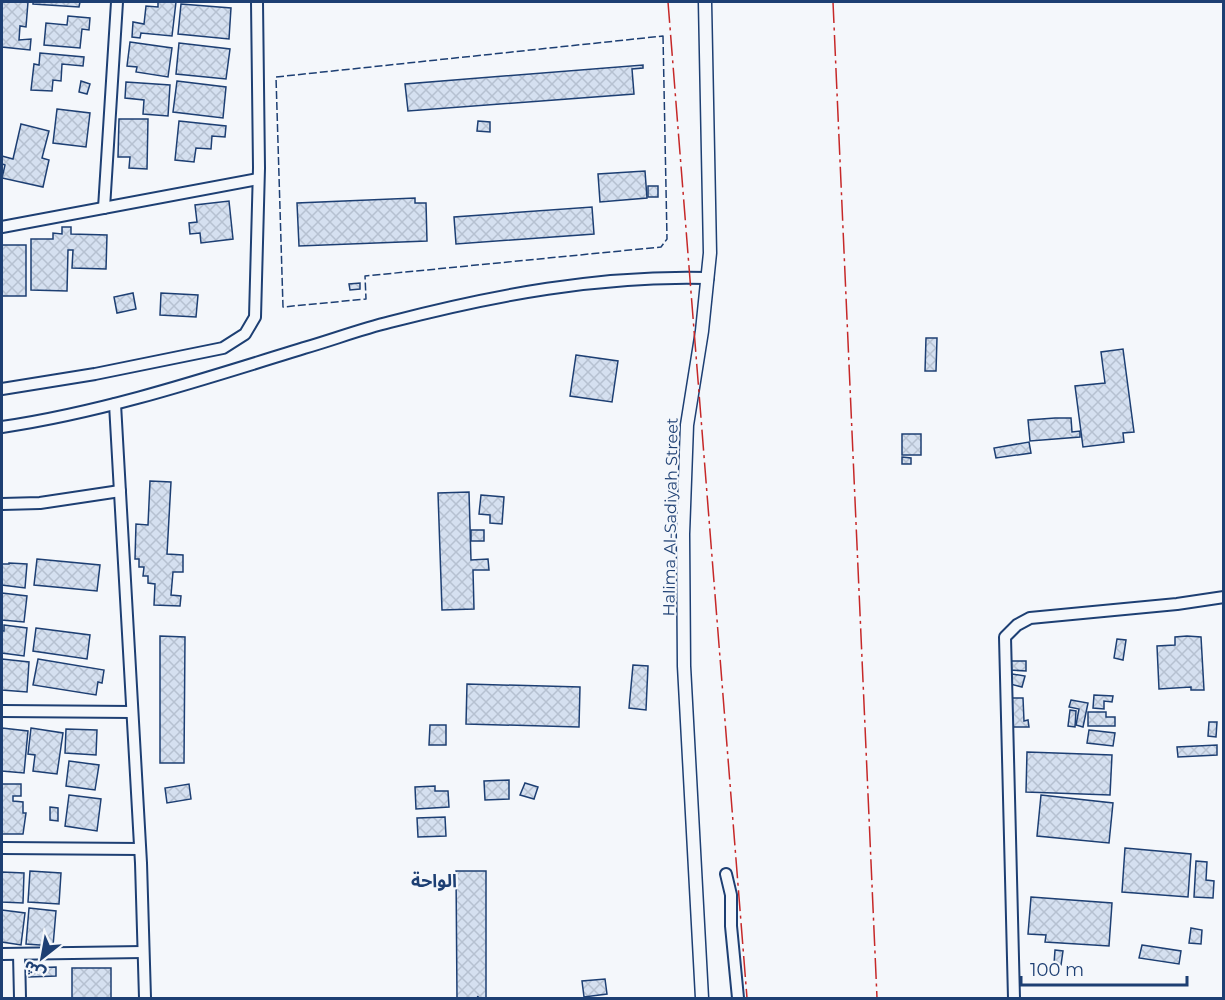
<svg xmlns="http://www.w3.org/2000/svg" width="1225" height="1000" font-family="Montserrat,'Noto Sans Arabic',sans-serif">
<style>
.building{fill:url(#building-cross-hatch);stroke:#1d3f73;stroke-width:1.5}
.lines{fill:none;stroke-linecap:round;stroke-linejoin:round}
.minor-casing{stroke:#1d3f73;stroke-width:14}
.tertiary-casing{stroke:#1d3f73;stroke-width:15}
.minor{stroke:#f4f7fb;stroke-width:10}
.tertiary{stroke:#f4f7fb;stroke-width:12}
.fence{stroke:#1d3f73;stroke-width:1.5;stroke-dasharray:8 3;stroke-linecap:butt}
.power{stroke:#c62828;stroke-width:1.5;stroke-dasharray:21 4.5 3 4.5;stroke-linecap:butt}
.labels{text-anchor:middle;stroke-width:4.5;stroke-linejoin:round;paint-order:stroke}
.street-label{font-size:16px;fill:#1d3f73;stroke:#f4f7fb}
.neighbourhood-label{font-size:18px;font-weight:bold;fill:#1d3f73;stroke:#f4f7fb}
</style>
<defs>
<pattern id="building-cross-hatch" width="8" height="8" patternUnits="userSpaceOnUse" patternTransform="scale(1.5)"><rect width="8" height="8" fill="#d5e0f0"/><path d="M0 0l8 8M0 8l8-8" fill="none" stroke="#b6c1d1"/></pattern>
</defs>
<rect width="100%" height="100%" fill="#f4f7fb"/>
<g class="building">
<polygon points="2,2 28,2 26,27 20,26 19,40 31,39 30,50 2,47"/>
<polygon points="33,2 80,2 79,7 33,4"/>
<polygon points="158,2 176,2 172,36 141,33 140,38 132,37 133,22 144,24 146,6 158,7"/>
<polygon points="181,4 231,8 229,39 178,34"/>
<polygon points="68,16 90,18 89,30 82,29 80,48 44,45 46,23 67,25"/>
<polygon points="130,42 172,48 168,77 136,72 137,67 127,66"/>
<polygon points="179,43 230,49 226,79 176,74"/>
<polygon points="40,53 84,57 83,66 62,64 61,81 53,80 52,91 31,90 34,64 39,65"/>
<polygon points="643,65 643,68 632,69 634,94 408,111 405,84"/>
<polygon points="81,81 90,84 87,94 79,92"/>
<polygon points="177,81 226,87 223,118 173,112"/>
<polygon points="126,82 170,85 168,116 143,114 144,100 125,98"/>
<polygon points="57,109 90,113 86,147 53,143"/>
<polygon points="119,119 148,119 147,169 129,168 130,157 118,157"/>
<polygon points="179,121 226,126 225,137 212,136 211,149 196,148 194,162 175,160"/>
<polygon points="478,121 490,122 490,132 477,131"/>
<polygon points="21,124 49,131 42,158 49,160 43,187 2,178 5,165 2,164 2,156 13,159"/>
<polygon points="645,171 647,198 600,202 598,174"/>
<rect x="648" y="186" width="10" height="11"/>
<polygon points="415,198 415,203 426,203 427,241 299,246 297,203"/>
<polygon points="229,201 233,239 201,243 200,233 190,234 189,223 197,222 195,205"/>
<polygon points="592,207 594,234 456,244 454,217"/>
<polygon points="62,227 71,227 71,234 107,235 106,269 72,268 73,250 68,250 67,291 31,290 31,239 53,239 53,233 62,234"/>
<rect x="2" y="245" width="24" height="51"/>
<polygon points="360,283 360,289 350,290 349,284"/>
<polygon points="133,293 136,309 117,313 114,297"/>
<polygon points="161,293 198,295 196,317 160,315"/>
<polygon points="926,338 937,338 936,371 925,371"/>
<polygon points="1123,349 1134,432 1123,433 1124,442 1083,447 1075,386 1105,383 1101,352"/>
<polygon points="576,355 618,361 612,402 570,396"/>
<polygon points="1055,418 1071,418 1072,432 1080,431 1080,437 1030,441 1028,420"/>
<rect x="902" y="434" width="19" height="21"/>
<polygon points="1029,442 1031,453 996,458 994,448"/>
<polygon points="902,457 911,458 911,464 902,464"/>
<polygon points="150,481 171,482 167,554 183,555 183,572 173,572 171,595 181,596 180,606 154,605 155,584 148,583 148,576 143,576 144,567 139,567 139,559 135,559 136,524 148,525"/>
<polygon points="469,492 471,560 488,559 489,570 473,570 474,609 442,610 438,493"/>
<polygon points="481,495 504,497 502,524 490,523 490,515 479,514"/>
<rect x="471" y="530" width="13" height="11"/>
<polygon points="37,559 100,565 97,591 34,585"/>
<polygon points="9,563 27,564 25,588 2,585 2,564 9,564"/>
<polygon points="2,593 27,596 24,622 2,620"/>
<polygon points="4,625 27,628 24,656 2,653 2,631 4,631"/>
<polygon points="36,628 90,635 87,659 33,651"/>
<polygon points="160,636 185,637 184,763 160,763"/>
<polygon points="1187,636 1201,637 1204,690 1191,690 1191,687 1159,689 1157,646 1175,645 1175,637"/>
<polygon points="1117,639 1126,640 1123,660 1114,658"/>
<polygon points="2,659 29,662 27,692 2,690"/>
<polygon points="38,659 104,670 102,683 98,682 96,695 33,685"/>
<polygon points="1010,661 1026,661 1026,671 1010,670"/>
<polygon points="633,665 648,666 646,710 629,708"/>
<polygon points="1012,674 1025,676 1022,687 1010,684"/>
<polygon points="467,684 580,687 579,727 466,724"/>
<polygon points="1094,695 1113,696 1112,702 1104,701 1104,709 1093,708"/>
<polygon points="1008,698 1023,698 1024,721 1028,720 1029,727 1009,727"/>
<polygon points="1071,700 1088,703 1083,727 1076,725 1079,709 1069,707"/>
<polygon points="1070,710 1076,711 1075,727 1068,726"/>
<polygon points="1088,712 1106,712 1106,717 1115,717 1115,726 1088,726"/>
<polygon points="1209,722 1217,722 1216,737 1208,736"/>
<polygon points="430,725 446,725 446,745 429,745"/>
<polygon points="2,728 28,731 24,773 2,771"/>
<polygon points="31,728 63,733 57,774 33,771 35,755 28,754"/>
<polygon points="66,729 97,730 96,755 65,753"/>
<polygon points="1089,730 1115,733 1113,746 1087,743"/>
<polygon points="1217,745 1217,755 1178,757 1177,747"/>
<polygon points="1027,752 1112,755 1110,795 1026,792"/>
<polygon points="69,761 99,765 95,790 66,786"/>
<polygon points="509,780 509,799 485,800 484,781"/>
<polygon points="525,783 538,787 534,799 520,795"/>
<polygon points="2,784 21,784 21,796 13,796 13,801 23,802 23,813 26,813 23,834 2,834"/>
<polygon points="189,784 191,799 167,803 165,788"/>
<polygon points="435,786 435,791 448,791 449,807 416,809 415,787"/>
<polygon points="69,795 101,799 97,831 65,826"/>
<polygon points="1041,795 1113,803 1109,843 1037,836"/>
<polygon points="50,807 58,808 58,821 50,820"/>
<polygon points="445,817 446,836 418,837 417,818"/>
<polygon points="1125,848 1191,854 1188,897 1122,892"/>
<polygon points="1196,861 1207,862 1206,880 1214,881 1213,898 1194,897"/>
<polygon points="30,871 61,873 59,904 28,902"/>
<polygon points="456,871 486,871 486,998 478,998 478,996 477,998 457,998"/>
<polygon points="2,872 24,873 23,903 2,902"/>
<polygon points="1031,897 1112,903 1109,946 1045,942 1046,935 1028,934"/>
<polygon points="29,908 56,911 53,946 26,944"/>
<polygon points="2,910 25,913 21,945 2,942"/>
<polygon points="1191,928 1202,930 1201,944 1189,943"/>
<polygon points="1142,945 1181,951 1179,964 1139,958"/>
<polygon points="1055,950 1063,951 1061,965 1054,964"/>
<polygon points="56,967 56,976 29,977 29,968"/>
<rect x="72" y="968" width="39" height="30"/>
<polygon points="605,979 607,994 584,997 582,981"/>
</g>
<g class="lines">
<defs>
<g id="minor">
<polyline points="104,208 117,2"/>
<polyline points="2,227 258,179"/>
<polyline points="2,389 95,374 223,348 245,334 255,317 259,168 257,2"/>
<polyline points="115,404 141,863 145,998"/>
<path d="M2,427C104,412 204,379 304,348C332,340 361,329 390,322C494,295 600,275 708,278"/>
<polyline points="2,504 40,503 120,491"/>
<polyline points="2,711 132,712"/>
<polyline points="2,848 140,849"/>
<polyline points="726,874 731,895 731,926 738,998"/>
<polyline points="2,954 143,952"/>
<polyline points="19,954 20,998"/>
<polyline points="1014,998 1005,637 1017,625 1030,618 1177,604 1224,597"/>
</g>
<polyline id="tertiary" points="702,998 684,666 683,534 687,425 702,331 710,253 705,2"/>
</defs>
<use href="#minor" class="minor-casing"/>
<use href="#tertiary" class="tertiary-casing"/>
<use href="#minor" class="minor"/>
<use href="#tertiary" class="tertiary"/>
<polygon class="fence" points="663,36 667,239 661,247 365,276 366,299 283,307 276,77"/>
<g class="power">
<polyline points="668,2 747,998"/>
<polyline points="833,2 877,998"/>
</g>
</g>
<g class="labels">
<g class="street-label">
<text transform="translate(670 517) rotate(-89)" y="6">Halima Al-Sadiyah Street</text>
</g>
<g class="neighbourhood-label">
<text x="434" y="887">الواحة</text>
</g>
</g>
<rect width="1225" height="1000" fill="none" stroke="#1d3f73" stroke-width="6"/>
<g transform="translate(42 958) rotate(211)" stroke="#f4f7fb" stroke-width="4.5" paint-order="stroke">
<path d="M0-4.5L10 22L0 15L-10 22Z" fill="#1d3f73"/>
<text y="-9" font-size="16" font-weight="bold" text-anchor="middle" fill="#1d3f73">ش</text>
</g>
<path d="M1021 976v9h166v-9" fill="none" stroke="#1d3f73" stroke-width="3"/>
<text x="1030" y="976" font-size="18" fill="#1d3f73" stroke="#f4f7fb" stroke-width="4.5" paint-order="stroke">100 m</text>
</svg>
